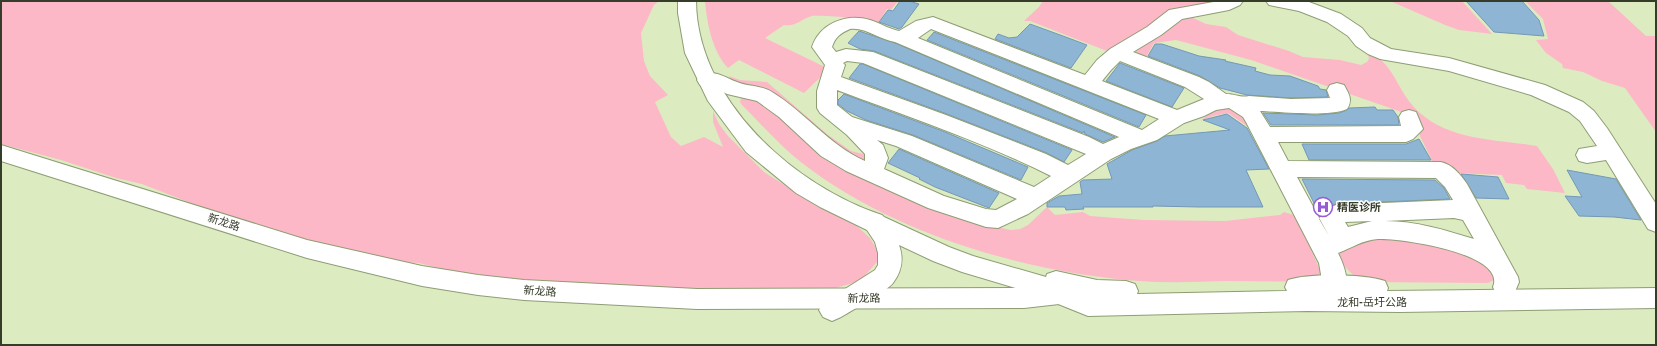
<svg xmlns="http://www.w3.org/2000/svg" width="1657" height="346" font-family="Signika,'Noto Sans SC',sans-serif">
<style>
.green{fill:#fcb8c7}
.building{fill:#8fb5d4;stroke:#7498b7}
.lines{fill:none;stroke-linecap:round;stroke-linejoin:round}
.minor-casing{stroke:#8e9d74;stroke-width:2}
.major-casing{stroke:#8e9d74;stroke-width:2}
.highway-casing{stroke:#8e9d74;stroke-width:2}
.minor{fill:#fff;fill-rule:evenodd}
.major{fill:#fff;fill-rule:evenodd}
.highway{fill:#fff;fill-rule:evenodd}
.labels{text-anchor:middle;stroke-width:3;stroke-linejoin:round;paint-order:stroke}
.poi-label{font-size:11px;font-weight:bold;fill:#363c2a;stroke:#fff;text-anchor:start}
.street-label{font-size:11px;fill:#363c2a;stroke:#fff}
</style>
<rect width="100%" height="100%" fill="#dcecc0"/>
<g class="green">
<polygon points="1,1 659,1 654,5 641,33 644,61 650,76 668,95 655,102 671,137 681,146 704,137 723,147 713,122 713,111 719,124 728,136 764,172 811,202 843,217 858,227 870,238 878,252 877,262 860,281 832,289 643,288 563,284 495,277 442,269 419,263 400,262 326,245 229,218 142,184 116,178 61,160 1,144"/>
<path d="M705,1H898L891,10L887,9L876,26C871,24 866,21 862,19C857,18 817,15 812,16C801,19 796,27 784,25L765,38L829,69L804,93L739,60L728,68C712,51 707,23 705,1Z"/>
<polygon points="1043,1 1228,1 1176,10 1112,53 1030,21 1024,21 1039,7"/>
<polygon points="1390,1 1462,1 1492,34 1459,30 1445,25"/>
<polygon points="1525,1 1608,1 1646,36 1656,36 1656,132 1625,88 1602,81 1583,72 1563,68 1562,64 1546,53 1536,40 1548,39 1543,19"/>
<path d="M1189,16L1206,24L1226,27L1238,35L1289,51L1303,57L1340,60L1361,65L1367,62L1369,59L1368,54C1373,56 1379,58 1382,61C1395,73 1401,93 1413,106C1444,141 1495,139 1537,146L1553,169L1565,193L1527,189L1524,185L1506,183L1502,175L1454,173L1434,165L1420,136L1416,117L1251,60L1176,40L1154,43L1144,61L1125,51L1172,21Z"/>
<polygon points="729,76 740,80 767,82 828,135 851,151 863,154 867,158 863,161 856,160 763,89 731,81"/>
<path d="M749,94L902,196L966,221L1011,230L1020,229L1028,225L1047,207L1055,215L1083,212L1090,216L1144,220L1225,221L1280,215L1284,212L1300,217L1302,229L1321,272L1319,276L1309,281C1281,282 1253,281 1226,281C1197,282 1168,283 1139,281C1024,272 894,234 802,163C780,146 762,125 742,105L740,102L741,98L744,95Z"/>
<path d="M1222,107C1238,109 1248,121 1257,133L1228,113L1213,116L1200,121L1212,112Z"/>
<path d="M1384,236L1456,247L1496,272L1494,280L1488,283L1364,282C1353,276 1338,264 1339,250L1345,245Z"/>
</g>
<g class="building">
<polygon points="900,1 909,1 919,4 902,27 899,29 879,22 888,10 893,11"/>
<polygon points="1466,1 1522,1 1539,20 1544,36 1494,32"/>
<polygon points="1030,24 1063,36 1087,45 1071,68 995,39 998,34 1009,38 1017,37"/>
<polygon points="859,31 895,43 1115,137 1103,142 1085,134 1084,131 1083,133 874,51 860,49 848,43"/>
<polygon points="934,32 1146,115 1139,127 927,40"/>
<polygon points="1155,44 1162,44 1199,56 1226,60 1225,61 1256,68 1255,71 1270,75 1290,76 1318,86 1320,89 1326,90 1328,97 1291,98 1247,95 1220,88 1200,76 1148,56"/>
<polygon points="1120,63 1184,88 1172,107 1106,81"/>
<polygon points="860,64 863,64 1072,150 1064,162 1047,153 947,114 849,78"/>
<polygon points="844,94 945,132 1028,167 1021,180 913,135 866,120 847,111 838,104 838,100"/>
<polygon points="1375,107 1377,110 1393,110 1398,117 1399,125 1271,125 1263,113 1317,115 1339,113 1347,110 1349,108"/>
<polygon points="1227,114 1247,128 1269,169 1246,170 1263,207 1199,207 1153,206 1153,207 1083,207 1084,209 1066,210 1065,207 1047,207 1047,203 1059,196 1082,194 1080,182 1083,180 1112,179 1107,164 1132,150 1157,141 1165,136 1230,130 1203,120"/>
<polygon points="1419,139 1431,160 1309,160 1302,144 1406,144"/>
<polygon points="899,149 999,193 989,208 935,187 919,179 920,178 888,163"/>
<polygon points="1567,170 1616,179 1641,220 1614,217 1579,216 1565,196 1582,197"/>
<polygon points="1461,174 1498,177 1509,199 1476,198"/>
<polygon points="1302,179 1435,180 1444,188 1450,199 1336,204 1324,208 1317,209"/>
</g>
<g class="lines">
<defs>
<g id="minor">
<path d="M1219,1H1243L1240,5L1229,10L1182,19L1161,35L1133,52L1199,77L1209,82L1226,94C1235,94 1241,98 1249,96L1291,99L1330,98L1327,90L1330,85L1337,83L1344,85C1349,94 1353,100 1347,109C1329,117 1281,112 1260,111L1270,127L1401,126L1399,117L1402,112L1409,110L1416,112L1423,129L1413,139L1406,142H1278L1288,161L1441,162C1453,165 1460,174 1467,184L1518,277L1519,282L1514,294L1505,297L1496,294L1493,287C1507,253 1399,238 1378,239C1362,240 1352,248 1338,253C1344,265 1350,281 1344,293L1335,296L1326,293L1323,286L1319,263L1246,122L1243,117L1229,108L1216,110L1204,116L1184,123L1157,140L1131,149L1111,159L1028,214L998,228L986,227L928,208L846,171L821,156L779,117L757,101L727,94L712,86L707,87L700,85L697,80L700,75C718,70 721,76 737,82C749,87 761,85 772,92C805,112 829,145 865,161V154L847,135L820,113L817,108V91L825,65L812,47C820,23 847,13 870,20C880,23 889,29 899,31L916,21L933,17L1085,75L1097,60L1110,49L1147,27L1169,10ZM850,29C866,27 880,40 895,42L1119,137L1103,144L1089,137L873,52L846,49L836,52L832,47C835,37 841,33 850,29ZM931,29L1159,119L1142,130L918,38ZM847,61L863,63L1086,154L1068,165L1046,154L946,115L841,77L845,65L843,63ZM1120,61L1185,87L1204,99L1177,110L1102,81L1111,70ZM837,90C909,117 983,142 1051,176L1034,187L912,136L852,117L837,105ZM877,140L896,146L1017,199L996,210L986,209L944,196L884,169L888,158L883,145ZM1297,177L1436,178L1445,187L1453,200L1336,205L1324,210L1319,219L1329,236ZM1454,218L1463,220L1474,239C1445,230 1416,221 1385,221ZM1372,221L1348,227L1345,222Z"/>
<polygon points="1266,1 1309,2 1341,14 1362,28 1370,38 1391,49 1449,58 1545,85 1583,102 1594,111 1607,128 1656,204 1656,232 1648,229 1606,160 1587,163 1579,161 1576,155 1579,149 1597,146 1580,121 1569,112 1531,95 1449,71 1380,59 1368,54 1356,46 1348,36 1327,22 1299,11 1269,5"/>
</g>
<polygon id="major" points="1,145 307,240 422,266 478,275 524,280 697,289 1024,288 1068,283 1077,286 1080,293 1077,300 1068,303 1024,308 697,309 524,300 478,295 422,286 307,258 1,161"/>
<path id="highway" d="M678,1H696C697,100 794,186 882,215L884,217L949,247L973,256L1046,277L1047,274L1056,271L1097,280L1126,281L1135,284L1138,291L1137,294L1287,291L1285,287L1288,280C1308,273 1365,274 1385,281L1388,288L1387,291L1656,288V308L1400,312L1307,311L1088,316L1026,291L962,272L933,261L899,245C904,259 902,271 893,283C887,291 851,311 841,317L832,321L823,317L819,310L823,303L875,270L878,265V253L875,242L867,230L820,207L796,193L746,152L708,101L685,53L678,13Z"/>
</defs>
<use href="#minor" class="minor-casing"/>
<use href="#major" class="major-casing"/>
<use href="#highway" class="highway-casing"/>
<use href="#minor" class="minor"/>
<use href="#major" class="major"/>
<use href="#highway" class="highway"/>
</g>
<defs>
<symbol id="hospital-ring" viewBox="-11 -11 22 22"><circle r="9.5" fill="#fff" stroke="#975cd4" stroke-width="1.5"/><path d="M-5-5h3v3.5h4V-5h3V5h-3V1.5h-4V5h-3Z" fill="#975cd4"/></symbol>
</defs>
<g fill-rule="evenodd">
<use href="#hospital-ring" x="1312" y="196" width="22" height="22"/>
</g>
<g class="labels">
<g class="poi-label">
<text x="1337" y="211">精医诊所</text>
</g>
<g class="street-label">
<text transform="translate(224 222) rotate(18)" y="4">新龙路</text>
<text transform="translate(540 291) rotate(4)" y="4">新龙路</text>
<text transform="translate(864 298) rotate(-1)" y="4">新龙路</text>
<text x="1372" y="306">龙和-岳圩公路</text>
</g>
</g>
<rect width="1657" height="346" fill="none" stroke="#363c2a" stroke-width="4"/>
</svg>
